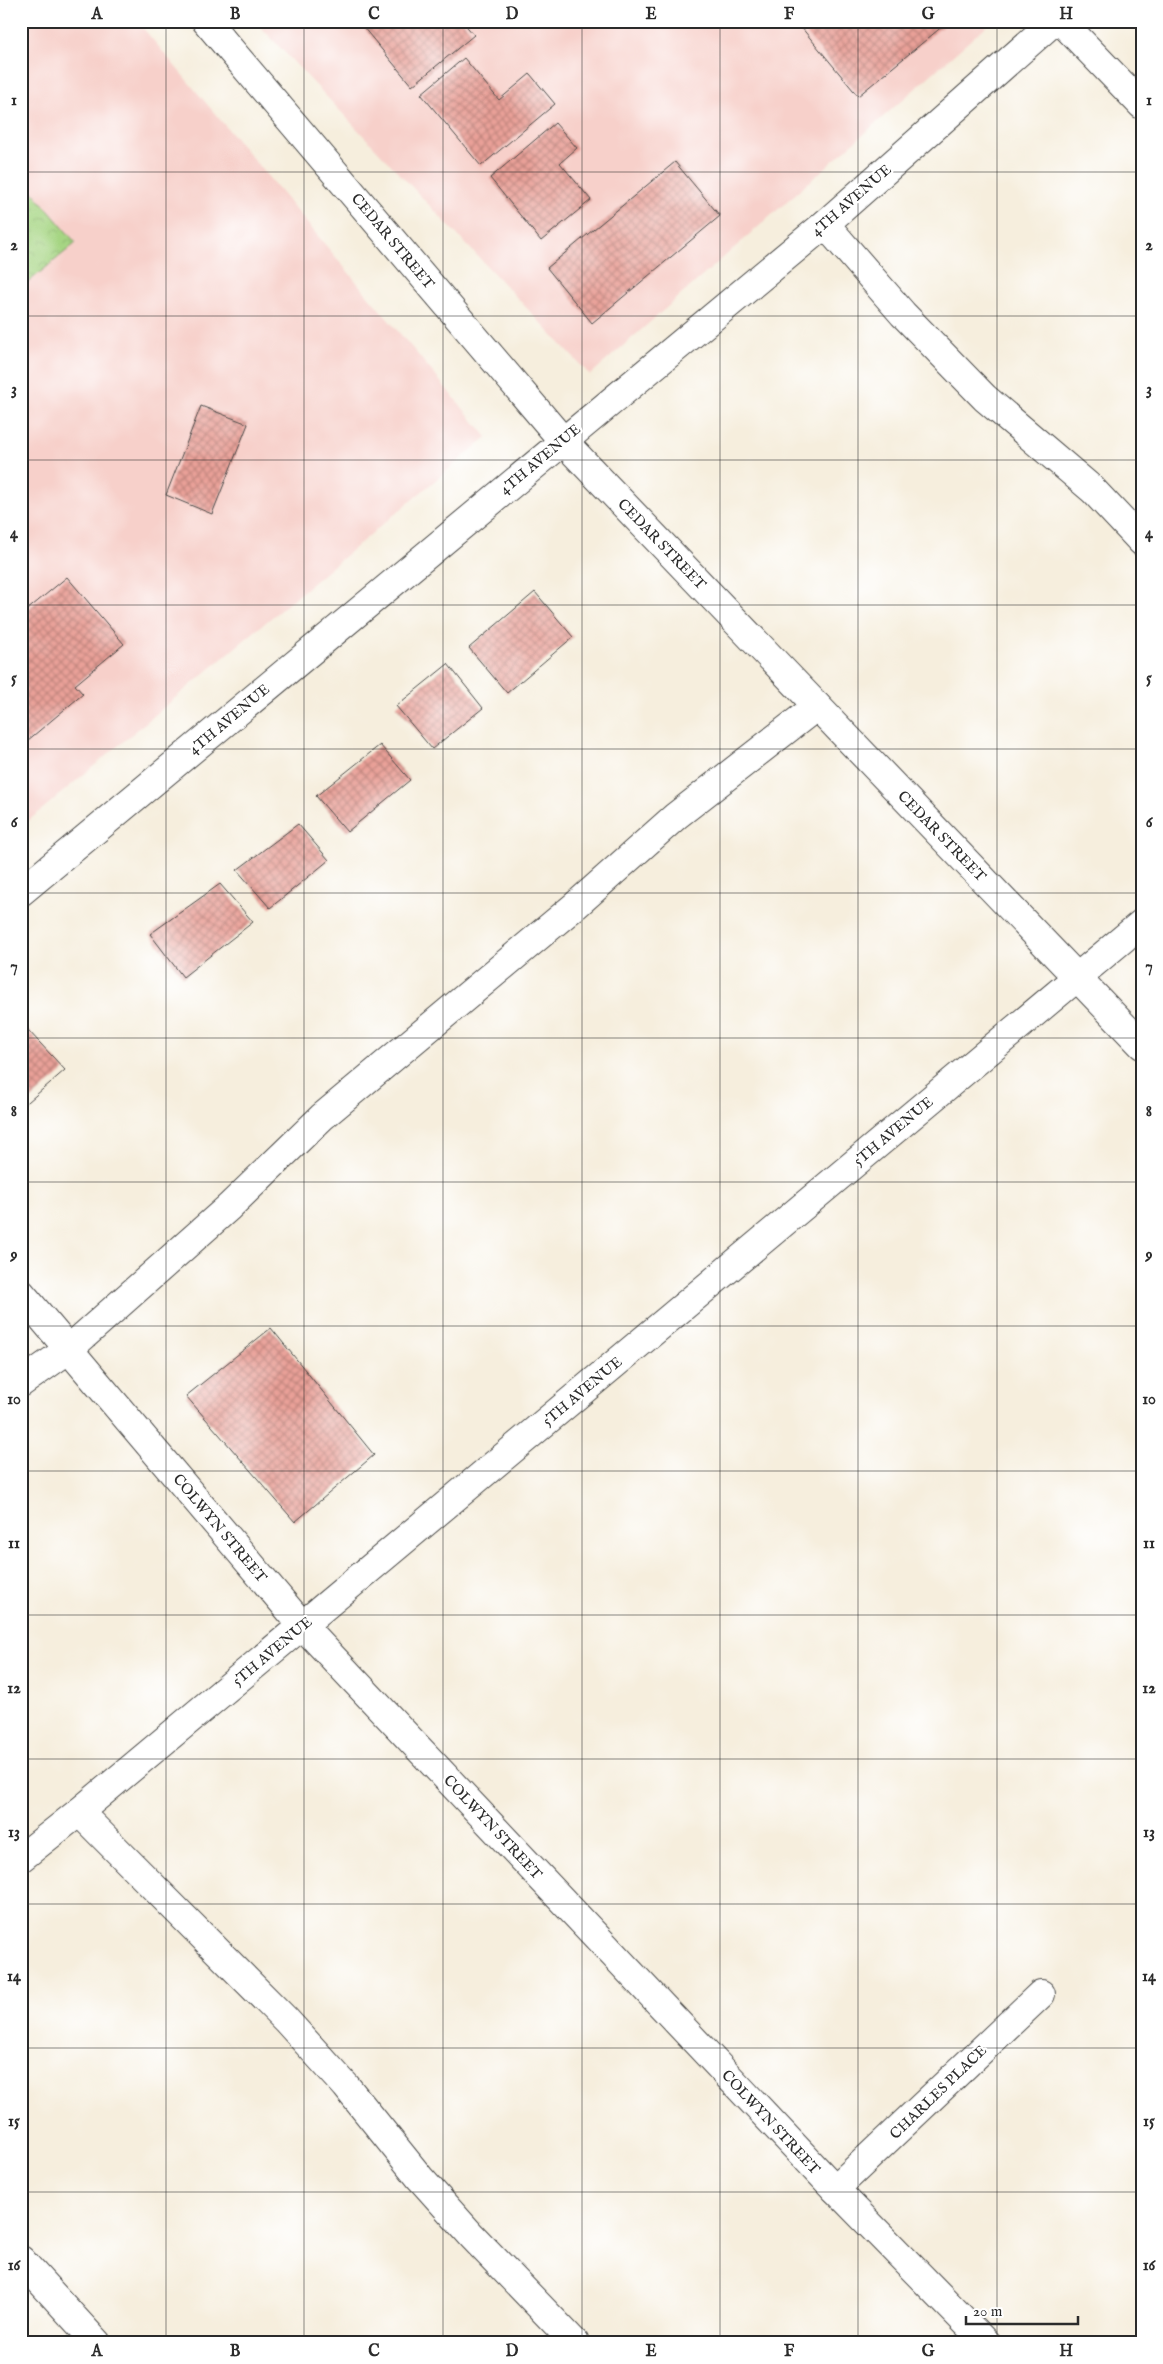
<svg xmlns="http://www.w3.org/2000/svg" width="1163" height="2364" font-family="'IM FELL English',serif">
<style>
.built{fill:#f7d0ca}
.park{fill:url(#park-crowns);stroke:#688057}
.building{fill:url(#building-cross-hatch)}
.lines{fill:none;stroke-linecap:round;stroke-linejoin:round}
.minor-casing{stroke:#494846;stroke-width:30}
.major-casing{stroke:#494846;stroke-width:30}
.minor{stroke:#fff;stroke-width:28}
.major{stroke:#fff;stroke-width:28}
.grid{fill:none;stroke:#2b2b2b;stroke-width:1;stroke-opacity:0.55}
.labels{text-anchor:middle;stroke-width:4.5;stroke-linejoin:round;paint-order:stroke}
.street-label{font-size:15px;fill:#2b2b2b;stroke:#fff}
.neatline{fill:none;stroke:#2b2b2b;stroke-width:2}
.grid-label{font-size:16px;text-anchor:middle;font-weight:bold;fill:#2b2b2b}
</style>
<defs>
<pattern id="park-crowns" width="20" height="18" patternUnits="userSpaceOnUse" patternTransform="scale(1.25)"><rect width="20" height="18" fill="#a6d583"/><path d="M2 6a3 3 0 1 1 6 0M12 15a3 3 0 1 1 6 0" fill="none" stroke="#8fb771"/></pattern>
<pattern id="building-cross-hatch" width="8" height="8" patternUnits="userSpaceOnUse" patternTransform="scale(1.25)"><rect width="8" height="8" fill="#e9a098"/><path d="M0 0l8 8M0 8l8-8" fill="none" stroke="#bd837c"/></pattern>
</defs>
<rect width="100%" height="100%" fill="#fff"/>
<filter id="ink" filterUnits="userSpaceOnUse"><feTurbulence type="fractalNoise" baseFrequency=".02" numOctaves="2"/><feDisplacementMap in="SourceGraphic" scale="10" xChannelSelector="R" yChannelSelector="G"/><feConvolveMatrix kernelMatrix="1 2 1 2 8 2 1 2 1" color-interpolation-filters="sRGB"/></filter>
<filter id="wash" filterUnits="userSpaceOnUse"><feTurbulence type="fractalNoise" baseFrequency=".0096" numOctaves="4" result="noise"/><feDisplacementMap in="SourceGraphic" scale="20" xChannelSelector="R" yChannelSelector="G"/><feGaussianBlur stdDeviation="1.12" result="paint"/><feColorMatrix in="noise" values="0 0 0 0 0 0 0 0 0 0 0 0 0 0 0 0 0 1.4 0 .05"/><feComposite in="paint" operator="in"/></filter>
<g filter="url(#wash)">
<rect width="100%" height="100%" fill="#f6eedd"/>
<g class="built">
<polygon points="21,21 137,21 487,437 21,827"/>
<polygon points="255,21 992,21 590,375"/>
</g>
<polygon class="park" points="21,178 76,243 21,288"/>
<g id="blocks">
<g class="building">
<polygon points="371,21 462,21 474,35 412,86 363,27"/>
<polygon points="796,21 941,21 944,25 858,96"/>
<polygon points="464,58 499,100 530,74 555,104 481,166 421,94"/>
<polygon points="555,123 577,148 560,163 591,200 541,241 490,178"/>
<polygon points="675,162 720,216 592,323 547,268"/>
<polygon points="201,406 248,424 212,514 166,495"/>
<polygon points="67,577 124,644 75,685 83,694 21,746 21,615"/>
<polygon points="535,592 573,637 507,693 469,648"/>
<polygon points="448,664 483,708 432,749 396,706"/>
<polygon points="380,745 410,780 347,832 316,796"/>
<polygon points="298,824 329,860 270,908 237,870"/>
<polygon points="220,884 253,922 183,977 150,934"/>
<polygon points="27,1029 65,1070 21,1108 21,1033"/>
<polygon points="271,1328 374,1455 295,1522 186,1396"/>
</g>
</g>
</g>
<g filter="url(#ink)">
<use href="#blocks" fill-opacity="0" stroke="#494846" stroke-width="1"/>
<g class="lines">
<defs>
<g id="minor">
<polyline points="206,21 563,441 1142,1045"/>
<polyline points="825,224 903,314 985,398 1093,490 1142,542"/>
<polyline points="21,892 825,224 1054,21"/>
<polyline points="21,1293 302,1625 835,2189 986,2343"/>
<polyline points="21,1383 69,1349 229,1207 322,1117 576,905 676,816 817,706"/>
<polyline points="79,1812 286,2020 346,2086 420,2178 472,2236 575,2343"/>
<polyline points="21,1858 79,1812 1142,923"/>
<polyline points="835,2189 1041,1994"/>
<polyline points="21,2260 97,2343"/>
</g>
<polyline id="major" points="1061,21 1142,105"/>
</defs>
<use href="#minor" class="minor-casing"/>
<use href="#major" class="major-casing"/>
<use href="#minor" class="minor"/>
<use href="#major" class="major"/>
</g>
</g>
<path class="grid" d="M166,21V2343M304,21V2343M443,21V2343M582,21V2343M720,21V2343M858,21V2343M997,21V2343M21,172H1142M21,316H1142M21,460H1142M21,605H1142M21,749H1142M21,893H1142M21,1038H1142M21,1182H1142M21,1326H1142M21,1471H1142M21,1615H1142M21,1759H1142M21,1904H1142M21,2048H1142M21,2192H1142"/>
<g class="labels">
<g class="street-label">
<text transform="translate(851 200) rotate(-41)" y="5">4TH AVENUE</text>
<text transform="translate(393 241) rotate(50)" y="5">CEDAR STREET</text>
<text transform="translate(540 459) rotate(-40)" y="5">4TH AVENUE</text>
<text transform="translate(662 544) rotate(46)" y="5">CEDAR STREET</text>
<text transform="translate(229 719) rotate(-40)" y="5">4TH AVENUE</text>
<text transform="translate(942 836) rotate(46)" y="5">CEDAR STREET</text>
<text transform="translate(893 1131) rotate(-40)" y="5">5TH AVENUE</text>
<text transform="translate(582 1391) rotate(-40)" y="5">5TH AVENUE</text>
<text transform="translate(220 1528) rotate(50)" y="5">COLWYN STREET</text>
<text transform="translate(272 1651) rotate(-40)" y="5">5TH AVENUE</text>
<text transform="translate(493 1827) rotate(47)" y="5">COLWYN STREET</text>
<text transform="translate(938 2092) rotate(-44)" y="5">CHARLES PLACE</text>
<text transform="translate(771 2122) rotate(47)" y="5">COLWYN STREET</text>
</g>
</g>
<rect width="1163" height="2364" fill="none" stroke="#fff" stroke-width="55"/>
<path d="M966 2316v8h112v-8" fill="none" stroke="#2b2b2b" stroke-width="2.5"/>
<text x="973" y="2316" font-size="15" fill="#2b2b2b" stroke="#ffffff" stroke-width="4" paint-order="stroke">20 m</text>
<rect x="28" y="28" width="1108" height="2308" class="neatline"/>
<g class="grid-label">
<text x="97" y="19">A</text>
<text x="235" y="19">B</text>
<text x="374" y="19">C</text>
<text x="512" y="19">D</text>
<text x="651" y="19">E</text>
<text x="789" y="19">F</text>
<text x="928" y="19">G</text>
<text x="1066" y="19">H</text>
<text x="14" y="105">1</text>
<text x="1149" y="105">1</text>
<text x="14" y="250">2</text>
<text x="1149" y="250">2</text>
<text x="14" y="394">3</text>
<text x="1149" y="394">3</text>
<text x="14" y="538">4</text>
<text x="1149" y="538">4</text>
<text x="14" y="683">5</text>
<text x="1149" y="683">5</text>
<text x="14" y="827">6</text>
<text x="1149" y="827">6</text>
<text x="14" y="971">7</text>
<text x="1149" y="971">7</text>
<text x="14" y="1116">8</text>
<text x="1149" y="1116">8</text>
<text x="14" y="1260">9</text>
<text x="1149" y="1260">9</text>
<text x="14" y="1404">10</text>
<text x="1149" y="1404">10</text>
<text x="14" y="1548">11</text>
<text x="1149" y="1548">11</text>
<text x="14" y="1693">12</text>
<text x="1149" y="1693">12</text>
<text x="14" y="1837">13</text>
<text x="1149" y="1837">13</text>
<text x="14" y="1981">14</text>
<text x="1149" y="1981">14</text>
<text x="14" y="2126">15</text>
<text x="1149" y="2126">15</text>
<text x="14" y="2270">16</text>
<text x="1149" y="2270">16</text>
<text x="97" y="2356">A</text>
<text x="235" y="2356">B</text>
<text x="374" y="2356">C</text>
<text x="512" y="2356">D</text>
<text x="651" y="2356">E</text>
<text x="789" y="2356">F</text>
<text x="928" y="2356">G</text>
<text x="1066" y="2356">H</text>
</g>
</svg>
